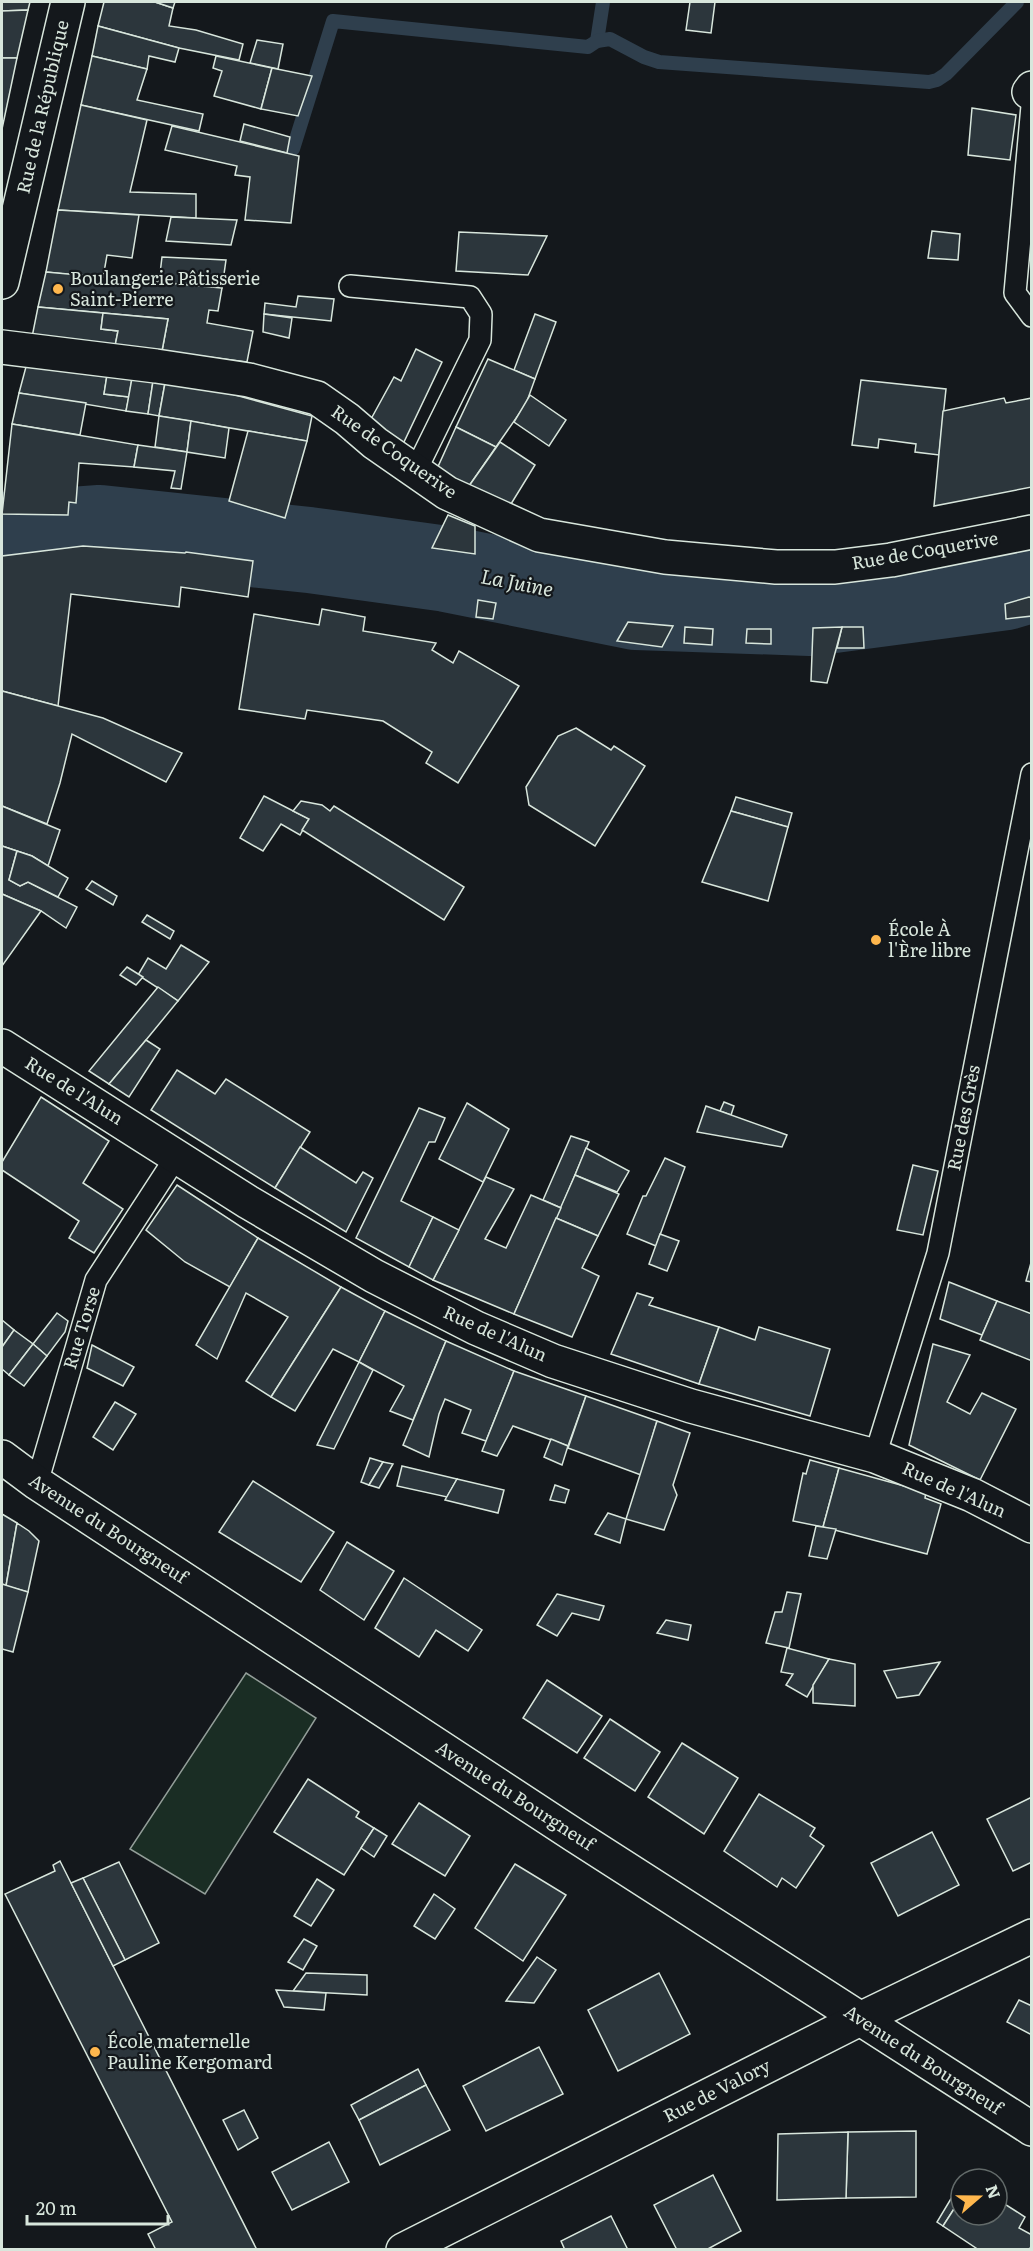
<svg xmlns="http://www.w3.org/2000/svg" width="1033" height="2251" font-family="Literata,serif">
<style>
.green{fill:#1a2d24;stroke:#939e99;stroke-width:1.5}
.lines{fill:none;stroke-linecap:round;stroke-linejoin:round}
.stream{stroke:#2f3f4d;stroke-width:14}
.river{stroke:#2f3f4d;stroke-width:86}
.building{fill:#2c363c;stroke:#d8e6dc;stroke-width:1.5}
.lane-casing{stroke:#d8e6dc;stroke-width:24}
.street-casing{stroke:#d8e6dc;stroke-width:36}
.secondary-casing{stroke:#d8e6dc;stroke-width:36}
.lane{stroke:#14181c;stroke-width:21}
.street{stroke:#14181c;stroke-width:33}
.secondary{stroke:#14181c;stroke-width:33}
.poi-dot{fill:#ffb74d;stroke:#14181c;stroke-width:2}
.labels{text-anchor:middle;stroke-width:4.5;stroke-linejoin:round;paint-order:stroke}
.street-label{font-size:18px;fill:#d8e6dc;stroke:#14181c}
.poi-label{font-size:18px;fill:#d8e6dc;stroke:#14181c;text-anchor:start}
.water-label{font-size:20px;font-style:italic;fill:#d8e6dc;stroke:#14181c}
</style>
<rect width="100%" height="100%" fill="#14181c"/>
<polygon class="green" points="246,1673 316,1718 205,1894 130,1849"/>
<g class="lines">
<g class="stream">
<polyline points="597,41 603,2"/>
<polyline points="293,149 333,21 588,47 597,41 610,39 644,57 659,62 929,82 937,80 946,74 1017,2"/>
</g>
<polyline class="river" points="2,535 100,528 309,550 447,569 636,607 810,613 1006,587 1032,579"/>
</g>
<g class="building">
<polygon points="2,2 30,2 28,10 2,11"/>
<polygon points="104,2 155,2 173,8 169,26 196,30 243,44 239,60 179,48 98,26"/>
<polygon points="155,2 175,2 173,8"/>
<polygon points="690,2 715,2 711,33 686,30"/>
<polygon points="28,10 17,58 2,58 2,11"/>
<polygon points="98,26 179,48 175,62 149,56 147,69 92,56"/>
<polygon points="257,40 283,44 278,69 250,63"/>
<polygon points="92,56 147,69 137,100 203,114 199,131 81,105"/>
<polygon points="216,56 272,68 261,109 214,96 222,71 213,68"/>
<polygon points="2,58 17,58 2,129"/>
<polygon points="272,68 312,76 298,116 261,109"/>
<polygon points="81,105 147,120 130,192 196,194 196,218 58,210"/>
<polygon points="972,108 1016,115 1010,160 968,155"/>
<polygon points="244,124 290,137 287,153 240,141"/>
<polygon points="172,126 299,156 291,223 245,220 250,177 235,175 237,166 165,150"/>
<polygon points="58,210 139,215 132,258 107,255 103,278 46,272"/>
<polygon points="171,217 237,220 231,245 166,241"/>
<polygon points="932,231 960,234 958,260 928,258"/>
<polygon points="459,232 547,236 528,275 456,271"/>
<polygon points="162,257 226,260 222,288 159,282"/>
<polygon points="46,272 222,288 218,311 209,310 207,323 253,331 247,362 162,351 168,319 38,307"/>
<polygon points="298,296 334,299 331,321 264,314 265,303 296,307"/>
<polygon points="38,307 103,313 101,329 118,331 115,346 32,337"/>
<polygon points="103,313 168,319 162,351 115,346 118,331 101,329"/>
<polygon points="264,314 292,318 289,338 263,332"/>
<polygon points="535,314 556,322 535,379 514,370"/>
<polygon points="416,349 442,362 403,444 371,419 394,377 401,381"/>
<polygon points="488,359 535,379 526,404 496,447 456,427"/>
<polygon points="27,363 107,375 104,394 129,397 126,411 19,393"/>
<polygon points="107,375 132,378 129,397 104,394"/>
<polygon points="132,378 153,381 148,414 126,411"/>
<polygon points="861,380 946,389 939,455 915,452 916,444 879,439 878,448 852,445"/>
<polygon points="153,381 165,383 159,416 148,414"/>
<polygon points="165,383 228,393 312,416 307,441 159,416"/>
<polygon points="19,393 86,403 80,435 12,424"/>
<polygon points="530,395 566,420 549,446 514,422"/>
<polygon points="1004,398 1006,403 1032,398 1032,487 934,506 943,411"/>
<polygon points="159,416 191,421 187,452 155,447"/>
<polygon points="191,421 229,428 225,458 187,452"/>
<polygon points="12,424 138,445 134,467 79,463 76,503 69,502 68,515 2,514"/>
<polygon points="456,427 496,447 469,486 436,471"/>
<polygon points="248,431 307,441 285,518 229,501"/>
<polygon points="500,442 535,465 511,504 469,486"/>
<polygon points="138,445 187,452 181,489 171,488 175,471 134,467"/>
<polygon points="448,515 475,526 475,554 432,548"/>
<polygon points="83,546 185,553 186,552 253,561 248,597 181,587 179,607 71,594 58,706 2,691 2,556"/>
<polygon points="1029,597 1032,598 1032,616 1006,619 1005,604"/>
<polygon points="478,600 496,603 493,619 476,617"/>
<polygon points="322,609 365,617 363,631 436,643 432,650 453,663 459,651 519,686 458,783 426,763 432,752 383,721 307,710 305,719 239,709 254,614 319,625"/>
<polygon points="628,622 673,626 662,647 617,641"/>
<polygon points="685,627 713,629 712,645 684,643"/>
<polygon points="842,627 863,627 864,648 837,648"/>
<polygon points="842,627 827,683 811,681 813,628"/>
<polygon points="747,629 771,629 771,644 746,643"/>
<polygon points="2,691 103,718 182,753 166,782 72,734 60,783 47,824 2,806"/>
<polygon points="576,728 611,750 614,746 645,766 595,846 529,805 526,787 558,736"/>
<polygon points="264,796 309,819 300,835 281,824 263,851 240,838"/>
<polygon points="736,797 792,813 788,827 731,811"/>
<polygon points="301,801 322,805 330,811 334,806 464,887 444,920 302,830 309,819 293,811"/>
<polygon points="2,806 60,830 48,866 32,856 2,846"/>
<polygon points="731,811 788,827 768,901 702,882"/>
<polygon points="2,846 17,851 9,880 20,886 28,882 77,907 66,928 41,911 2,894"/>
<polygon points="17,851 32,856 68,878 58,897 28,882 20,886 9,880"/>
<polygon points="92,881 117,896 113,905 86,889"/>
<polygon points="2,894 41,911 2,966"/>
<polygon points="147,915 174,931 170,939 142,922"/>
<polygon points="181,945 209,962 178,1001 138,975 148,958 166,969"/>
<polygon points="127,967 143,977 136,985 120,975"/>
<polygon points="158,987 178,1001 146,1040 109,1084 89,1071"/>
<polygon points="146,1040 160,1049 129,1097 109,1084"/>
<polygon points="177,1070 215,1094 226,1079 310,1132 275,1188 151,1110"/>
<polygon points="41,1097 109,1141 83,1183 123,1209 94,1253 69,1238 79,1221 2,1170 2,1162"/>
<polygon points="724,1102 734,1106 731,1115 720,1111"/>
<polygon points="467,1103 509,1129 483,1182 439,1159"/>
<polygon points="706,1106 787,1135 782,1147 697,1132"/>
<polygon points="419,1108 445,1118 435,1142 429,1142 401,1201 433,1217 409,1267 356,1238"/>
<polygon points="571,1136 589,1142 561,1208 543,1200"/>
<polygon points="300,1147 356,1183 363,1172 373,1178 346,1232 275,1188"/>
<polygon points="586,1148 629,1171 617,1192 575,1175"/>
<polygon points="665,1158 685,1167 656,1246 627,1234 643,1196 646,1196"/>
<polygon points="913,1165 938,1171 923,1235 897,1230"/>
<polygon points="575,1175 619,1194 598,1236 556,1218"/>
<polygon points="486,1177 514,1189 485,1239 506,1248 531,1195 561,1208 514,1314 433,1280"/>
<polygon points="177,1185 258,1238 230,1287 185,1262 146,1230"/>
<polygon points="433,1217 459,1230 433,1280 409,1267"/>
<polygon points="556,1218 598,1236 582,1268 599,1276 572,1337 514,1314"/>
<polygon points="660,1234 679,1241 667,1271 649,1264"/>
<polygon points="258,1238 341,1287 271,1397 246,1381 288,1317 246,1293 217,1359 196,1345"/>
<polygon points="1032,1259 1032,1282 1026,1281"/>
<polygon points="949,1282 997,1301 982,1335 940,1319"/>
<polygon points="341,1287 385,1311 359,1362 333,1349 295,1411 271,1397"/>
<polygon points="637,1293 653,1298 649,1305 719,1327 699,1384 611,1354"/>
<polygon points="997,1301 1032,1314 1032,1361 980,1340"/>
<polygon points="385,1311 446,1341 413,1420 390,1411 404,1386 359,1362"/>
<polygon points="57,1313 68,1321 65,1332 47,1356 33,1344"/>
<polygon points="2,1320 14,1330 2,1347"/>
<polygon points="719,1327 755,1340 759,1327 830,1349 810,1416 699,1384"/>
<polygon points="14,1330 33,1344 9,1375 2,1369 2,1347"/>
<polygon points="446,1341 514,1371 486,1441 462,1433 471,1410 445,1399 439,1414 429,1457 403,1445"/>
<polygon points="33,1344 47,1356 24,1386 9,1375"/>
<polygon points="933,1344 970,1355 947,1402 970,1414 982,1393 1016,1409 980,1480 909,1445"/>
<polygon points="92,1345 134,1367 123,1386 87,1368"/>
<polygon points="359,1362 373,1370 334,1449 317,1445"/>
<polygon points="514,1371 586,1396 568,1446 513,1426 497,1456 482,1451"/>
<polygon points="586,1396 657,1421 641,1475 568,1448"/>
<polygon points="115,1402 136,1414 113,1450 93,1437"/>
<polygon points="657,1421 690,1433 673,1485 677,1495 664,1530 626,1519"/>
<polygon points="551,1439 568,1446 562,1465 544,1457"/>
<polygon points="370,1458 383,1462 369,1485 361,1482"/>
<polygon points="810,1460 839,1468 823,1527 793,1521 803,1473 806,1474"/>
<polygon points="383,1462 393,1464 379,1488 369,1485"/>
<polygon points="402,1466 457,1479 447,1497 397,1486"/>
<polygon points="839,1468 926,1492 925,1498 941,1504 927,1554 823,1527"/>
<polygon points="457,1479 504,1490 498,1513 445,1500"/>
<polygon points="253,1481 334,1532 301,1582 219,1532"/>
<polygon points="555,1485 569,1490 565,1503 550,1500"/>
<polygon points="608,1513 626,1519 620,1543 595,1534"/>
<polygon points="2,1514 17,1523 6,1586 2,1584"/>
<polygon points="17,1523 29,1531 39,1541 28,1592 6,1586"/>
<polygon points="816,1526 836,1529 827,1559 809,1556"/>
<polygon points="347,1542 394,1571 364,1620 320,1590"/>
<polygon points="404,1578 482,1630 468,1651 436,1630 419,1657 375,1628"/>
<polygon points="2,1584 28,1592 13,1652 2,1649"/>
<polygon points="787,1592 801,1594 789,1648 766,1643 775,1612 782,1612"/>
<polygon points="557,1594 604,1606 599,1620 572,1613 557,1636 537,1625"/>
<polygon points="666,1620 691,1625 688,1640 657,1633"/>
<polygon points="787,1648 829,1659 807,1697 786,1685 793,1674 781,1672"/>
<polygon points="829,1659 855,1664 855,1706 813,1703 813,1685"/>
<polygon points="940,1662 919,1695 897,1698 884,1671"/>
<polygon points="547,1680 602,1716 577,1753 523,1718"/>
<polygon points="610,1719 660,1752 635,1791 584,1758"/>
<polygon points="682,1743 738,1778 704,1834 648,1797"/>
<polygon points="308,1779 359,1812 356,1817 374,1828 344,1875 274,1832"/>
<polygon points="759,1794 815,1828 810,1836 824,1846 796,1888 782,1878 777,1887 724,1851"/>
<polygon points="1032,1797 1032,1862 1013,1871 987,1819"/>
<polygon points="419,1803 470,1836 445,1876 392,1844"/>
<polygon points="374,1828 387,1836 374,1857 361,1848"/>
<polygon points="932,1832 959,1885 898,1916 871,1863"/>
<polygon points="60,1861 71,1883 257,2250 156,2250 148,2234 172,2222 5,1894 55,1871 53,1865"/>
<polygon points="119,1862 159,1943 125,1960 83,1878"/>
<polygon points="515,1864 566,1895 523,1961 475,1928"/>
<polygon points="83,1878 125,1960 113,1966 71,1883"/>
<polygon points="317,1879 334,1890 311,1926 294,1916"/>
<polygon points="434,1894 455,1909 435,1939 414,1926"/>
<polygon points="304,1939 317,1946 303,1970 288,1962"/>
<polygon points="537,1957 556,1970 534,2003 506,2001"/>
<polygon points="306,1973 367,1975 367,1995 293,1991"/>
<polygon points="659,1973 690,2034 618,2071 588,2010"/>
<polygon points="276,1990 326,1993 324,2010 284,2007"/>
<polygon points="1019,2000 1032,2006 1032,2035 1007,2022"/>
<polygon points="539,2047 563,2094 486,2131 463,2086"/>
<polygon points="418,2069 426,2085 359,2120 351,2105"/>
<polygon points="426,2085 450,2130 380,2165 359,2120"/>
<polygon points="244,2110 258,2138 238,2150 223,2120"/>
<polygon points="916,2131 916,2197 846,2198 848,2132"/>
<polygon points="848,2132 846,2198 777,2200 778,2134"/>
<polygon points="329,2142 349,2182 292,2210 272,2172"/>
<polygon points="713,2175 741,2231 706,2250 677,2250 654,2205"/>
<polygon points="955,2192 961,2198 943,2226 937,2222"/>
<polygon points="961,2198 961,2215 997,2215 997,2199 1025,2217 1019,2228 1032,2235 1032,2245 1029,2250 979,2250 943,2226"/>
<polygon points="611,2216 628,2250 565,2250 561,2241"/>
</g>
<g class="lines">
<defs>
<g id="lane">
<polyline points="1032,106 1015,293 1032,316"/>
<polyline points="350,286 470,297 481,314 480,340 415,472"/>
<polyline points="875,1456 938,1253 1032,774"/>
<polyline points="37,1483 96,1280 176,1157"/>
</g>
<g id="street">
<polyline points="1029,92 1032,88"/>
<polyline points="2,347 156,366 249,380 317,398 347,419 375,443 447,493 539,535 665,557 776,567 835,567 891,560 1032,532"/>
<polyline points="2,1046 248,1202 374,1276 476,1328 553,1361 691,1406 875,1456 972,1495 1032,1526"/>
<polyline points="2,1457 37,1483 574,1835 1032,2129"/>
<polyline points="403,2250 860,2019 1032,1936"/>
</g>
<polyline id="secondary" points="2,282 68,2"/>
</defs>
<use href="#lane" class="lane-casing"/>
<use href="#street" class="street-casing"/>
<use href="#secondary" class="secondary-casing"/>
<use href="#lane" class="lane"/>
<use href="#street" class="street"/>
<use href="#secondary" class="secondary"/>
</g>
<g class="poi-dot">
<circle cx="58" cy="289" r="6"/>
<circle cx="876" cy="940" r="6"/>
<circle cx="95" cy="2052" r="6"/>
</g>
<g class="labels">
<g class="street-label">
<text transform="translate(43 107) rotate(-77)" y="6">Rue de la République</text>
<text transform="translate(394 452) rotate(35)" y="6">Rue de Coquerive</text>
<text transform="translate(925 551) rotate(-10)" y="6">Rue de Coquerive</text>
<text transform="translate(74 1091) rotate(32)" y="6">Rue de l'Alun</text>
<text transform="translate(964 1118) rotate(-79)" y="6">Rue des Grès</text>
<text transform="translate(82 1328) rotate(-73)" y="6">Rue Torse</text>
<text transform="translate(495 1334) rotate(24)" y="6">Rue de l'Alun</text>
<text transform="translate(954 1490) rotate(24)" y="6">Rue de l'Alun</text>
<text transform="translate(108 1529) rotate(33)" y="6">Avenue du Bourgneuf</text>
<text transform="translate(515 1796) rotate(33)" y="6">Avenue du Bourgneuf</text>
<text transform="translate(923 2060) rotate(33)" y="6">Avenue du Bourgneuf</text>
<text transform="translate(717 2091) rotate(-27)" y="6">Rue de Valory</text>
</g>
<g class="poi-label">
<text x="70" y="285">Boulangerie Pâtisserie<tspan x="70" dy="21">Saint-Pierre</tspan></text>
<text x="888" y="936">École À<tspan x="888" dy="21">l'Ère libre</tspan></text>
<text x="107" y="2048">École maternelle<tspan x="107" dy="21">Pauline Kergomard</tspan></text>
</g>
<g class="water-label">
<text transform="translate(517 583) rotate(11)" y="7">La Juine</text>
</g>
</g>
<rect width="1033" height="2251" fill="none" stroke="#d8e6dc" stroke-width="6"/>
<g transform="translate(979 2197) rotate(70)"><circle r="28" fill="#14181c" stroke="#626a69" stroke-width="1.5"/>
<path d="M0-4.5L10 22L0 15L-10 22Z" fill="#ffb74d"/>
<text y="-9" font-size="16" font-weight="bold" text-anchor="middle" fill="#d8e6dc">N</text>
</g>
<path d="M27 2215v9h141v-9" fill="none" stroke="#d8e6dc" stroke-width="3"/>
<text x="36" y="2215" font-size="18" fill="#d8e6dc" stroke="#14181c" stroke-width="4.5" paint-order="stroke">20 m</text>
</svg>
